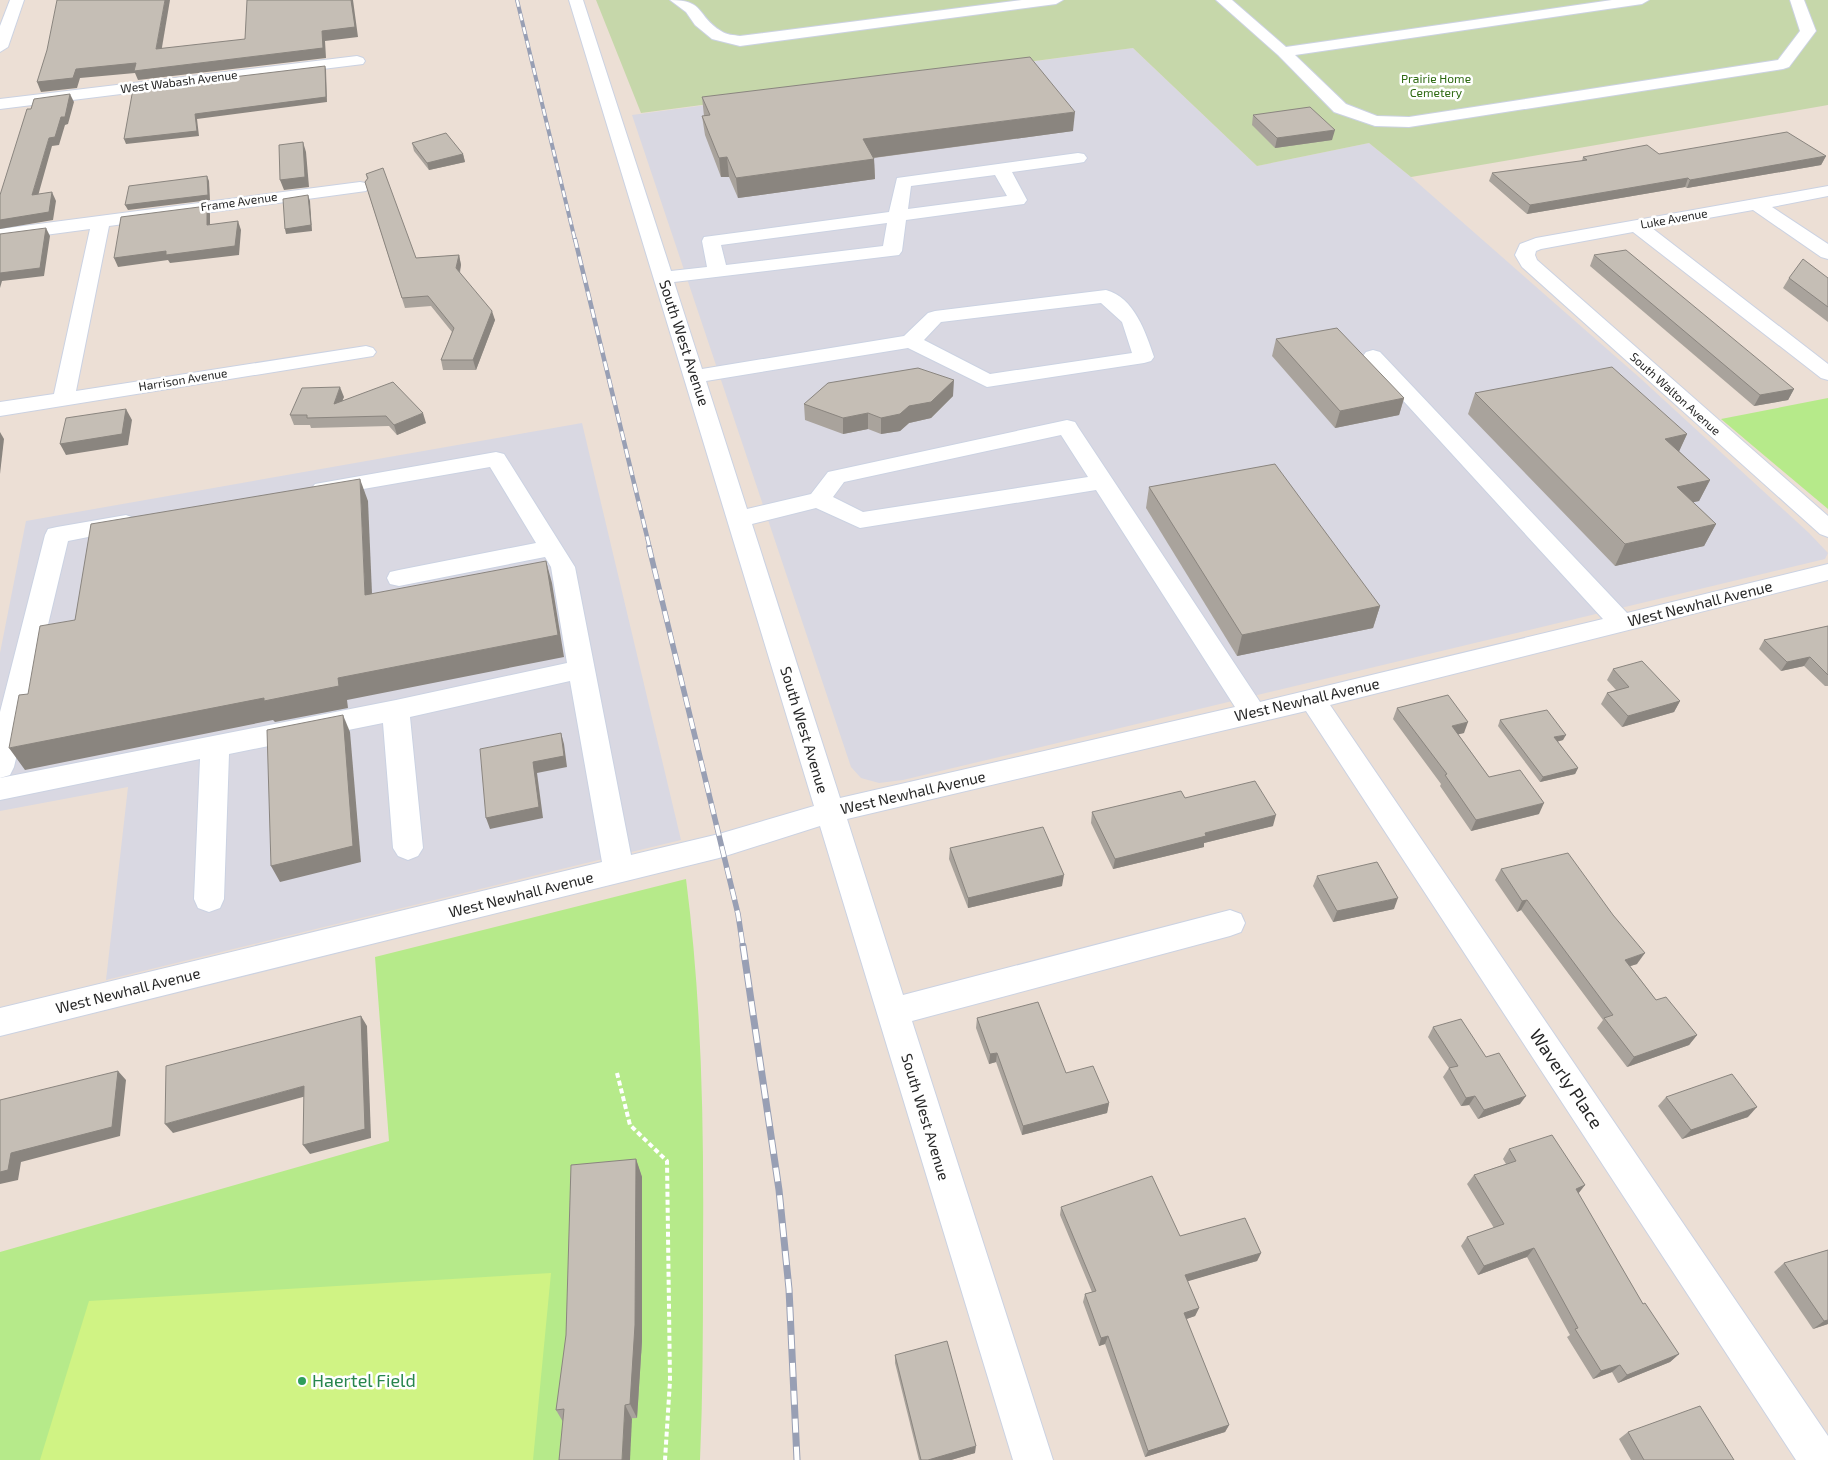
<svg xmlns="http://www.w3.org/2000/svg" width="1828" height="1460" font-family="'Exo 2',sans-serif">
<style>
.industrial{fill:#d9d8e2}
.green{fill:#b6ea8a}
.cemetery{fill:#c6d7aa}
.pitch{fill:#d0f384}
.lines{fill:none;stroke-linecap:round;stroke-linejoin:round}
.minor-casing{stroke:#cbd2e2;stroke-width:2}
.path{stroke:#fff;stroke-width:4;stroke-dasharray:5 3;stroke-linecap:butt}
.minor{fill:#fff;fill-rule:evenodd}
.rail-far3-casing{stroke:#989fb4;stroke-width:4}
.rail-far2-casing{stroke:#989fb4;stroke-width:4.5}
.rail-far1-casing{stroke:#989fb4;stroke-width:5.5}
.rail-casing{stroke:#989fb4;stroke-width:7}
.rail-far3{stroke:#fff;stroke-width:2.5;stroke-dasharray:7;stroke-linecap:butt}
.rail-far2{stroke:#fff;stroke-width:3;stroke-dasharray:9;stroke-linecap:butt}
.rail-far1{stroke:#fff;stroke-width:4;stroke-dasharray:11;stroke-linecap:butt}
.rail{stroke:#fff;stroke-width:5;stroke-dasharray:14;stroke-linecap:butt}
.wall{fill:#a9a39c}
.shaded-wall{fill:#8a857f}
.building{fill:#c5beb5;stroke:#8a857f}
.leisure-dot{fill:#2e9e5b;stroke:#fff;stroke-width:2}
.labels{text-anchor:middle;stroke-width:5;stroke-linejoin:round;paint-order:stroke}
.far-park-label{font-size:12px;fill:#2d6911;stroke:#fff}
.far-street-label{font-size:12px;fill:#262626;stroke:#fff}
.street-label{font-size:15px;fill:#262626;stroke:#fff}
.near-street-label{font-size:18px;fill:#262626;stroke:#fff}
.near-leisure-label{font-size:18px;fill:#27864d;stroke:#fff;text-anchor:start}
</style>
<rect width="100%" height="100%" fill="#ecdfd5"/>
<g class="industrial">
<polygon points="1133,48 1257,166 1369,143 1411,177 1640,378 1809,533 1828,553 1825,559 903,780 879,783 861,778 851,767 632,115"/>
<polygon points="582,423 681,840 106,980 128,787 0,811 0,653 26,521"/>
</g>
<g class="green">
<polygon points="1828,398 1828,509 1721,419"/>
<path d="M686,879C702,1003 704,1128 703,1252C703,1322 703,1391 700,1460H0V1252L389,1141L375,957Z"/>
</g>
<polygon class="cemetery" points="596,0 1828,0 1828,105 1411,177 1369,143 1257,166 1133,48 641,113"/>
<polygon class="pitch" points="551,1273 533,1460 40,1460 89,1301"/>
<g class="lines">
<defs>
<g id="minor">
<polygon points="10,0 24,0 8,47 0,52 0,26"/>
<path d="M569,0H583L671,271L707,267L702,241L704,237L889,212L897,178L1078,153L1084,154L1087,158L1084,162L1078,163L1012,172L1027,200L1024,204L906,220L902,251L899,255L674,282L702,369L904,336L928,313L935,311L1106,290C1134,297 1146,333 1154,357L1151,361L1144,363L987,387L908,348L706,381L747,509L811,494L828,472L1067,420L1075,422L1078,427L1260,702L1603,619L1366,360L1363,356L1366,352L1373,350L1380,352L1627,613L1828,564V580L1330,705L1828,1436V1460H1796L1306,711L847,819L903,995L1230,910L1241,914L1245,923L1241,932L1230,936L912,1021L1053,1460H1013L820,826L719,858L0,1036V1008L602,862L570,681L410,717L423,848L418,856L408,860L398,856L393,848L383,723L229,754L224,899L220,908L209,912L198,908L194,899L200,759L0,800V778L396,700L567,663L551,567L545,557L399,586L390,584L387,578L390,572L399,570L536,543L490,467L323,496L315,494L311,489L315,484L496,452L504,454L575,567L631,855L719,834L814,806ZM995,175L1007,196L908,209L911,186ZM887,223L883,246L726,265L721,245ZM1101,303L1122,322L1132,353L990,374L924,340L941,322ZM1061,435L1088,477L863,512L833,497L844,482ZM1096,490L1235,707L840,798L752,524L816,508L860,528Z"/>
<path d="M670,0C706,0 696,16 721,31C726,35 734,35 740,36L1022,0H1063L1056,4L740,46L712,39L695,25L686,12Z"/>
<polygon points="1216,0 1232,0 1286,47 1612,0 1649,0 1642,4 1295,55 1346,104 1377,116 1409,117 1778,60 1800,31 1790,0 1804,0 1816,31 1789,67 1783,69 1409,127 1375,126 1334,112 1278,55"/>
<polygon points="357,56 363,58 365,61 363,64 0,109 0,99"/>
<polygon points="360,182 366,183 369,187 366,191 109,226 76,391 366,346 373,348 376,352 373,356 0,416 0,402 54,394 90,229 0,241 0,229"/>
<polygon points="1828,186 1828,196 1772,207 1828,244 1828,259 1821,257 1753,210 1652,228 1828,364 1828,380 1821,378 1633,232 1541,249 1536,251 1535,255 1537,260 1828,516 1828,537 1820,534 1522,267 1515,255 1520,244 1536,238"/>
<polygon points="126,515 134,518 138,523 134,528 68,541 14,767 10,775 0,778 0,712 45,535 48,529 57,527"/>
</g>
</defs>
<use href="#minor" class="minor-casing"/>
<polyline class="path" points="617,1073 630,1125 667,1161 670,1381 665,1460"/>
<use href="#minor" class="minor"/>
<defs>
<polyline id="rail-far3" points="517,0 575,240"/>
<polyline id="rail-far2" points="575,239 650,549"/>
<polyline id="rail-far1" points="649,547 738,914 743,947"/>
<polyline id="rail" points="743,946 779,1190 789,1289 797,1460"/>
</defs>
<use href="#rail-far3" class="rail-far3-casing"/>
<use href="#rail-far2" class="rail-far2-casing"/>
<use href="#rail-far1" class="rail-far1-casing"/>
<use href="#rail" class="rail-casing"/>
<use href="#rail-far3" class="rail-far3"/>
<use href="#rail-far2" class="rail-far2"/>
<use href="#rail-far1" class="rail-far1"/>
<use href="#rail" class="rail"/>
</g>
<g class="wall">
<polygon points="702,97 1073,131 874,158 874,159 875,179 738,198 729,177 721,177 705,135 702,116 704,116"/>
<polygon points="1253,115 1332,140 1275,148 1252,125"/>
<polygon points="412,143 463,154 465,162 429,170 414,151"/>
<polygon points="1659,154 1826,156 1821,165 1687,188 1685,187 1527,214 1489,181 1492,173 1582,161 1583,157"/>
<polygon points="366,174 416,258 459,255 461,265 460,273 495,320 476,370 443,370 441,360 452,332 431,306 405,308 365,182 367,179"/>
<polygon points="1594,255 1794,389 1788,400 1754,406 1590,266"/>
<polygon points="1789,278 1828,278 1828,322 1783,288"/>
<polygon points="1276,339 1404,398 1399,415 1335,428 1272,356"/>
<polygon points="1475,393 1687,434 1679,451 1710,480 1699,501 1693,502 1716,524 1704,546 1615,566 1468,414"/>
<polygon points="953,396 931,418 909,423 900,431 881,434 868,429 843,434 805,420 804,404"/>
<polygon points="344,397 342,400 426,423 397,435 389,426 311,428 310,425 294,425 290,415"/>
<polygon points="1149,487 1380,606 1373,628 1237,656 1146,508"/>
<polygon points="1828,626 1828,686 1825,686 1804,666 1781,671 1759,649 1764,640"/>
<polygon points="1613,669 1680,701 1674,712 1622,727 1601,704 1607,693 1616,690 1607,680"/>
<polygon points="1397,708 1464,733 1458,734 1489,777 1539,814 1471,831 1440,786 1441,784 1393,719"/>
<polygon points="1500,720 1563,740 1557,742 1578,768 1575,774 1540,782 1498,726"/>
<polygon points="1185,798 1273,826 1204,843 1204,847 1113,869 1091,823 1092,812"/>
<polygon points="950,848 1062,886 968,908 949,859"/>
<polygon points="1501,869 1637,964 1630,966 1656,1000 1697,1035 1689,1045 1627,1067 1597,1028 1603,1020 1521,910 1517,912 1495,880"/>
<polygon points="1317,876 1394,909 1333,922 1313,886"/>
<polygon points="977,1018 1066,1073 1109,1103 1107,1113 1022,1135 996,1062 989,1064 976,1028"/>
<polygon points="1433,1027 1486,1057 1520,1104 1478,1119 1469,1105 1461,1106 1443,1077 1449,1068 1428,1037"/>
<polygon points="1666,1097 1748,1117 1682,1139 1658,1106"/>
<polygon points="1509,1149 1585,1185 1578,1193 1643,1304 1679,1354 1670,1362 1618,1383 1612,1372 1593,1379 1567,1337 1570,1335 1527,1257 1478,1275 1461,1246 1467,1237 1494,1228 1467,1184 1474,1175 1506,1164 1503,1159"/>
<polygon points="636,1159 642,1177 642,1341 637,1418 563,1422 556,1410"/>
<polygon points="1061,1207 1180,1236 1261,1253 1257,1261 1187,1281 1199,1308 1195,1316 1186,1319 1229,1425 1225,1432 1145,1457 1105,1344 1099,1346 1083,1302 1085,1294 1092,1292 1060,1215"/>
<polygon points="1828,1250 1828,1324 1813,1329 1774,1272 1784,1263"/>
<polygon points="895,1355 975,1453 951,1460 919,1460 895,1363"/>
<polygon points="1628,1432 1734,1460 1631,1460 1619,1439"/>
</g>
<g class="shaded-wall">
<polygon points="165,0 170,0 160,59 156,49"/>
<polygon points="351,0 353,0 358,37 325,41 326,58 138,80 135,73 80,78 77,88 41,92 37,82 76,69 322,31"/>
<polygon points="325,66 326,70 327,102 197,119 199,136 126,144 124,139 195,114"/>
<polygon points="70,94 74,102 68,124 65,125 59,145 52,146 36,203 32,195 49,138"/>
<polygon points="1075,112 1073,131 864,159 863,139"/>
<polygon points="1335,130 1332,140 1275,148 1277,138"/>
<polygon points="303,142 306,152 309,187 284,190 280,180"/>
<polygon points="463,154 465,162 429,170 427,163"/>
<polygon points="1826,156 1821,165 1687,188 1690,180"/>
<polygon points="727,157 729,177 721,177 719,158"/>
<polygon points="874,159 875,179 738,198 736,178"/>
<polygon points="207,176 209,181 210,200 128,210 125,205"/>
<polygon points="1688,178 1685,187 1527,214 1530,205"/>
<polygon points="52,192 56,201 53,220 0,229 0,220"/>
<polygon points="308,195 310,201 312,231 286,234 285,229"/>
<polygon points="207,206 210,214 210,234 207,225"/>
<polygon points="238,221 241,230 239,255 170,263 168,260 118,267 114,258"/>
<polygon points="46,228 50,236 44,276 2,281 0,288 0,273"/>
<polygon points="459,255 461,265 458,278 456,268"/>
<polygon points="492,311 495,320 476,370 473,360"/>
<polygon points="954,380 953,396 931,418 909,423 900,431 881,434 881,418"/>
<polygon points="340,387 344,397 337,414 334,404"/>
<polygon points="1794,389 1788,400 1754,406 1760,395"/>
<polygon points="1404,398 1399,415 1335,428 1340,411"/>
<polygon points="126,409 132,420 128,445 66,455 60,444"/>
<polygon points="423,413 426,423 397,435 394,425"/>
<polygon points="868,413 868,429 843,434 843,418"/>
<polygon points="0,432 4,439 0,474"/>
<polygon points="1687,434 1677,456 1665,439"/>
<polygon points="360,479 368,501 373,616 365,595"/>
<polygon points="1710,480 1699,501 1666,508 1677,487"/>
<polygon points="1716,524 1704,546 1615,566 1625,544"/>
<polygon points="546,561 552,583 564,657 347,700 348,708 275,722 273,720 25,770 9,748 338,678"/>
<polygon points="1380,606 1373,628 1237,656 1242,635"/>
<polygon points="1810,657 1804,666 1781,671 1787,662"/>
<polygon points="1680,701 1674,712 1622,727 1628,716"/>
<polygon points="343,715 350,732 361,862 280,882 271,866"/>
<polygon points="1468,722 1464,733 1447,737 1452,726"/>
<polygon points="561,733 564,744 567,767 537,773 543,818 490,829 486,818 533,762"/>
<polygon points="1566,735 1563,740 1551,743 1554,737"/>
<polygon points="1578,768 1575,774 1540,782 1543,777"/>
<polygon points="1544,803 1539,814 1471,831 1476,820"/>
<polygon points="1276,815 1273,826 1204,843 1204,847 1113,869 1115,859 1205,833"/>
<polygon points="1064,875 1062,886 968,908 968,898"/>
<polygon points="1398,898 1394,909 1333,922 1337,911"/>
<polygon points="1527,900 1521,910 1517,912 1522,901"/>
<polygon points="1645,953 1637,964 1618,970 1625,960"/>
<polygon points="361,1016 367,1026 371,1138 310,1154 303,1145"/>
<polygon points="1697,1035 1689,1045 1627,1067 1634,1057"/>
<polygon points="997,1053 996,1062 989,1064 990,1054"/>
<polygon points="118,1071 126,1080 120,1136 21,1162 18,1180 0,1184 0,1172 11,1153"/>
<polygon points="304,1086 310,1095 173,1133 165,1124"/>
<polygon points="1475,1096 1469,1105 1461,1106 1466,1098"/>
<polygon points="1526,1096 1520,1104 1478,1119 1484,1110"/>
<polygon points="1109,1103 1107,1113 1022,1135 1023,1126"/>
<polygon points="1757,1107 1748,1117 1682,1139 1691,1130"/>
<polygon points="636,1159 642,1177 642,1341 637,1418 630,1404"/>
<polygon points="1585,1185 1578,1194 1576,1189"/>
<polygon points="1534,1248 1527,1257 1478,1275 1484,1266"/>
<polygon points="1261,1253 1257,1261 1182,1283 1185,1275"/>
<polygon points="1199,1308 1195,1316 1181,1321 1184,1313"/>
<polygon points="1828,1320 1828,1324 1813,1329 1824,1321"/>
<polygon points="1108,1336 1105,1344 1099,1346 1101,1338"/>
<polygon points="1679,1354 1670,1362 1618,1383 1627,1375"/>
<polygon points="1620,1365 1612,1372 1593,1379 1601,1371"/>
<polygon points="625,1405 632,1419 630,1460 622,1460"/>
<polygon points="1229,1425 1225,1432 1145,1457 1148,1451"/>
<polygon points="976,1446 975,1453 951,1460 928,1460"/>
</g>
<g class="building">
<polygon points="57,0 165,0 156,49 245,39 247,0 351,0 355,27 322,31 323,48 134,71 136,63 76,69 73,78 37,82 47,50"/>
<polygon points="1030,57 1075,112 863,139 874,159 736,178 727,157 719,158 702,116 710,115 702,97"/>
<polygon points="325,66 326,97 195,114 197,131 124,139 133,89"/>
<polygon points="70,94 65,117 61,117 55,137 49,138 32,195 52,192 49,212 0,220 0,195 27,109 31,109 34,99"/>
<polygon points="1310,107 1335,130 1277,138 1253,115"/>
<polygon points="1787,132 1826,156 1690,180 1688,178 1530,205 1492,173 1587,160 1583,157 1647,145 1659,154"/>
<polygon points="446,133 463,154 427,163 412,143"/>
<polygon points="303,142 305,177 280,180 279,145"/>
<polygon points="383,168 416,258 459,255 456,268 492,311 473,360 441,360 454,328 428,296 402,298 365,182 368,178 366,174"/>
<polygon points="207,176 208,195 125,205 129,186"/>
<polygon points="308,195 311,225 285,229 283,199"/>
<polygon points="207,206 207,225 238,221 235,246 166,255 166,251 114,258 121,217"/>
<polygon points="46,228 40,268 0,273 0,234"/>
<polygon points="1626,250 1794,389 1760,395 1594,255"/>
<polygon points="1803,259 1828,278 1828,307 1789,278"/>
<polygon points="1337,328 1404,398 1340,411 1276,339"/>
<polygon points="1612,367 1687,434 1665,439 1710,480 1677,487 1716,524 1625,544 1475,393"/>
<polygon points="918,368 954,380 931,402 909,406 900,414 881,418 868,413 843,418 804,404 828,383"/>
<polygon points="393,382 423,413 394,425 386,416 307,418 307,415 290,415 302,388 340,387 334,404"/>
<polygon points="126,409 122,434 60,444 66,418"/>
<polygon points="1275,464 1380,606 1242,635 1149,487"/>
<polygon points="360,479 365,595 546,561 558,635 338,678 339,686 264,701 264,698 9,748 19,695 28,694 40,626 75,620 91,524"/>
<polygon points="1828,626 1828,675 1810,657 1787,662 1764,640"/>
<polygon points="1642,661 1680,701 1628,716 1607,693 1629,687 1613,669"/>
<polygon points="1448,695 1468,722 1452,726 1489,777 1520,770 1544,803 1476,820 1445,775 1447,774 1397,708"/>
<polygon points="1547,710 1566,735 1554,737 1578,768 1543,777 1500,720"/>
<polygon points="343,715 353,846 271,866 267,730"/>
<polygon points="561,733 564,756 533,762 539,807 486,818 480,749"/>
<polygon points="1255,781 1276,815 1205,833 1206,836 1115,859 1092,812 1181,791 1185,798"/>
<polygon points="1043,827 1064,875 968,898 950,848"/>
<polygon points="1568,853 1613,915 1645,953 1625,960 1656,1000 1666,997 1697,1035 1634,1057 1604,1018 1613,1015 1527,900 1522,901 1501,869"/>
<polygon points="1377,862 1398,898 1337,911 1317,876"/>
<polygon points="1038,1002 1066,1073 1093,1066 1109,1103 1023,1126 997,1053 990,1054 977,1018"/>
<polygon points="361,1016 365,1129 303,1145 304,1086 165,1124 166,1066"/>
<polygon points="1461,1019 1486,1057 1499,1053 1526,1096 1484,1110 1475,1096 1466,1098 1449,1068 1458,1066 1433,1027"/>
<polygon points="118,1071 112,1127 11,1153 8,1170 0,1172 0,1100"/>
<polygon points="1732,1074 1757,1107 1691,1130 1666,1097"/>
<polygon points="1552,1135 1585,1185 1576,1189 1643,1304 1645,1303 1679,1354 1627,1375 1620,1365 1601,1371 1575,1329 1578,1328 1534,1248 1484,1266 1467,1237 1504,1224 1474,1175 1516,1161 1509,1149"/>
<polygon points="636,1159 635,1325 630,1404 625,1405 622,1460 559,1460 564,1409 556,1410 566,1335 571,1165"/>
<polygon points="1152,1176 1180,1236 1245,1218 1261,1253 1185,1275 1199,1308 1184,1313 1229,1425 1148,1451 1108,1336 1101,1338 1085,1294 1096,1291 1061,1207"/>
<polygon points="1828,1250 1828,1320 1824,1321 1784,1263"/>
<polygon points="947,1341 976,1446 928,1460 921,1460 895,1355"/>
<polygon points="1700,1406 1734,1460 1644,1460 1628,1432"/>
</g>
<circle class="leisure-dot" cx="302" cy="1381" r="5"/>
<g class="labels">
<g class="far-park-label">
<text x="1436" y="83">Prairie Home<tspan x="1436" dy="14">Cemetery</tspan></text>
</g>
<g class="far-street-label">
<text transform="translate(179 82) rotate(-7)" y="4">West Wabash Avenue</text>
<text transform="translate(239 202) rotate(-8)" y="4">Frame Avenue</text>
<text transform="translate(1674 219) rotate(-10)" y="4">Luke Avenue</text>
<text transform="translate(183 380) rotate(-9)" y="4">Harrison Avenue</text>
<text transform="translate(1675 394) rotate(42)" y="4">South Walton Avenue</text>
</g>
<g class="street-label">
<text transform="translate(684 343) rotate(72)" y="5">South West Avenue</text>
<text transform="translate(1700 604) rotate(-14)" y="5">West Newhall Avenue</text>
<text transform="translate(1307 700) rotate(-13)" y="5">West Newhall Avenue</text>
<text transform="translate(804 730) rotate(73)" y="5">South West Avenue</text>
<text transform="translate(913 793) rotate(-13)" y="5">West Newhall Avenue</text>
<text transform="translate(521 895) rotate(-14)" y="5">West Newhall Avenue</text>
<text transform="translate(128 991) rotate(-14)" y="5">West Newhall Avenue</text>
<text transform="translate(925 1117) rotate(73)" y="5">South West Avenue</text>
</g>
<g class="near-street-label">
<text transform="translate(1566 1079) rotate(56)" y="6">Waverly Place</text>
</g>
<g class="near-leisure-label">
<text x="312" y="1387">Haertel Field</text>
</g>
</g>
</svg>
